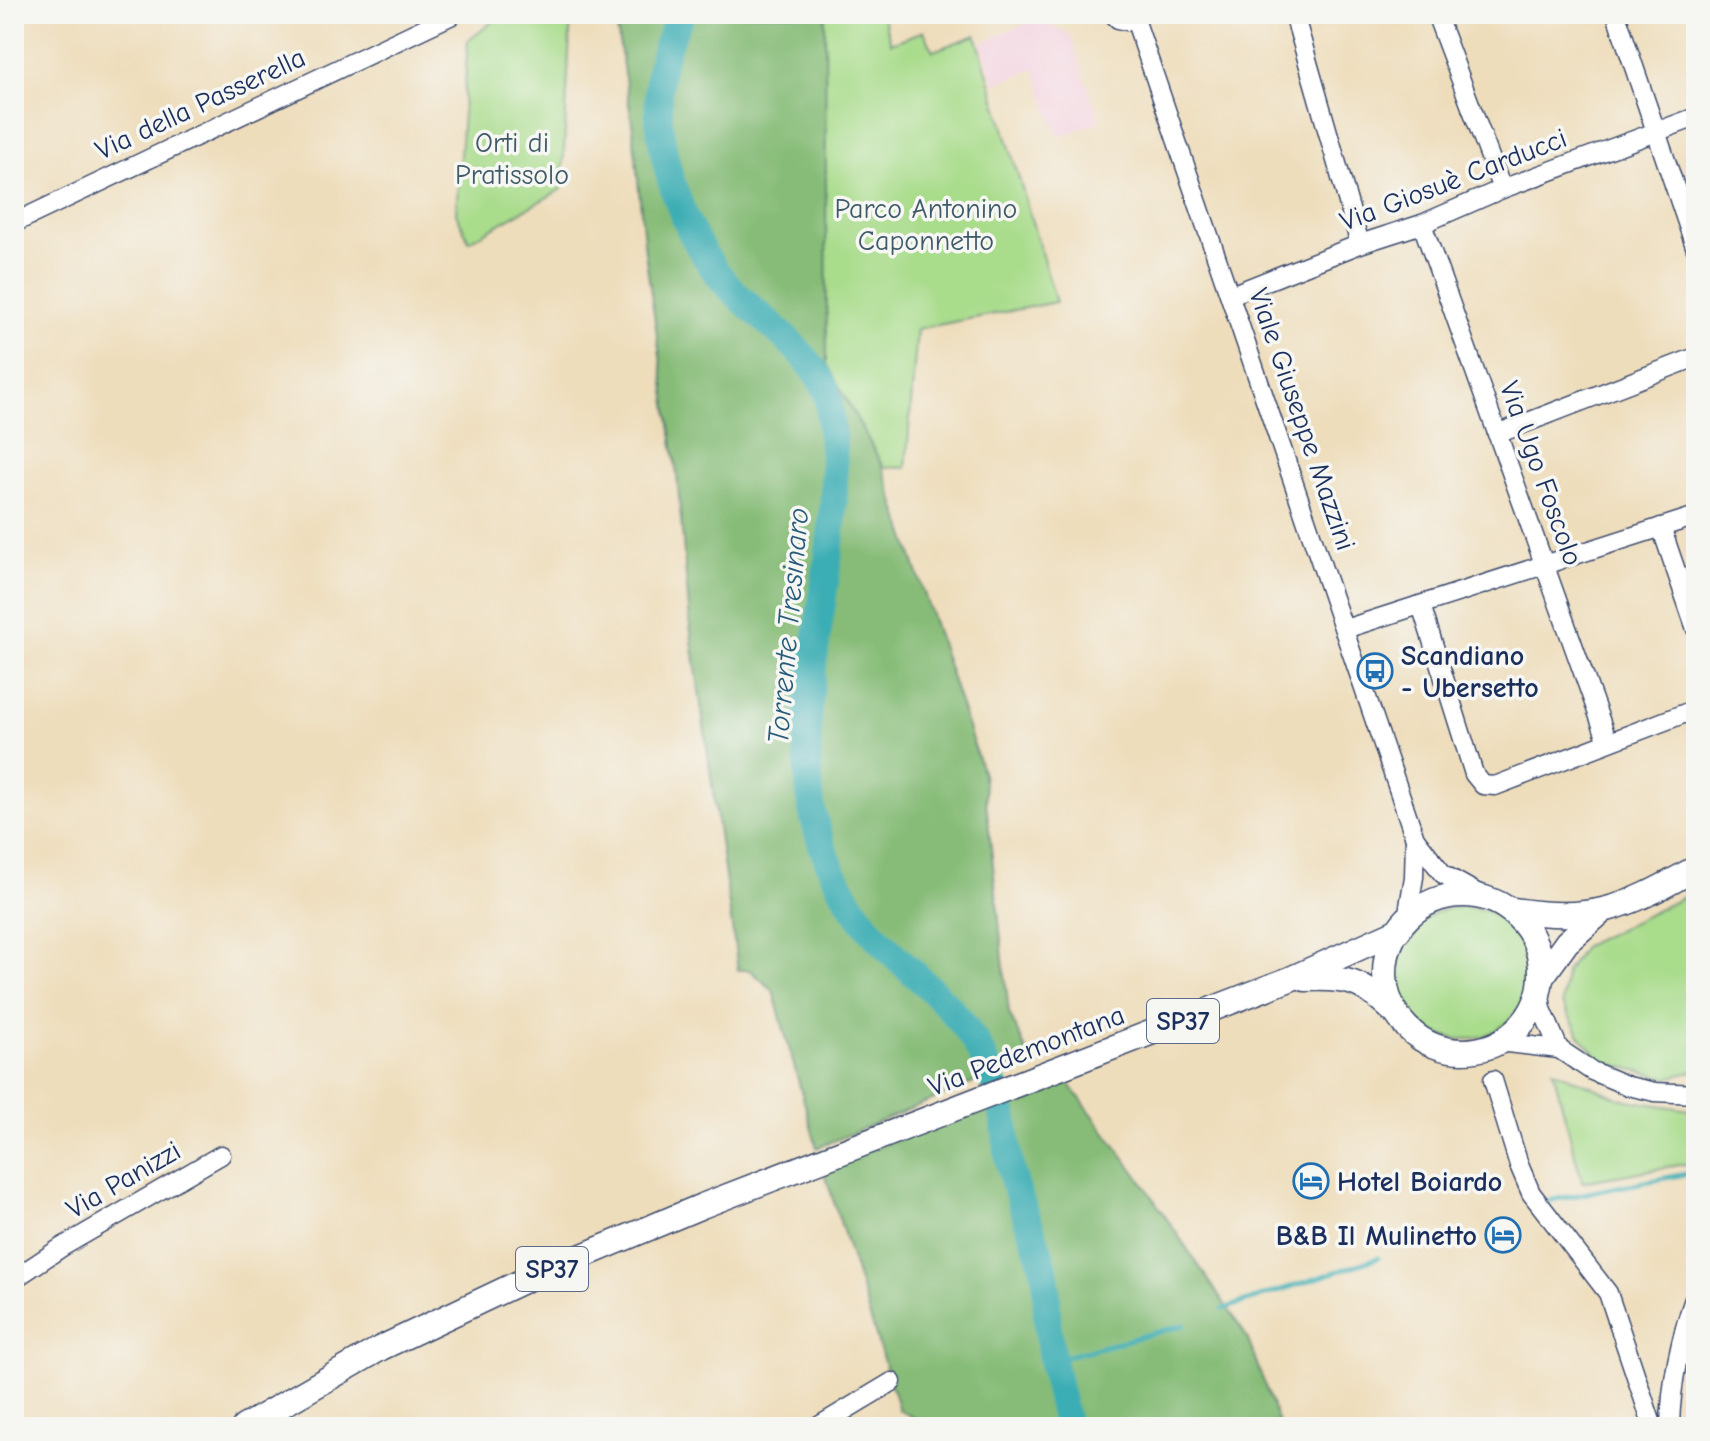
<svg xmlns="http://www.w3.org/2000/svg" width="1710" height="1441" font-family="'Comic Neue',sans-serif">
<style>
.built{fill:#f4cfde}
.green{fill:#a9dc8b;stroke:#628674;stroke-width:2}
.forest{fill:#86bc77;stroke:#50766a;stroke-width:2}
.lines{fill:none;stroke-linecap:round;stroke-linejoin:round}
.stream{stroke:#3badb4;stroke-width:5}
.river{stroke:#3badb4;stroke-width:28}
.minor-casing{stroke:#3b496c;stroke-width:21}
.major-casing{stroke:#3b496c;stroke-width:27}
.minor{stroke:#fff;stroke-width:18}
.major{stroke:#fff;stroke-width:24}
.labels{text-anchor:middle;stroke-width:7;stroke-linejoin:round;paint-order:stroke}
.shield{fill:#f6f6f2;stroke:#5d6b8a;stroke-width:2}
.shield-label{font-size:26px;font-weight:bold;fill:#1b2f5e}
.street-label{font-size:28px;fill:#1b2f5e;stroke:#f6f6f2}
.park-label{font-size:28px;fill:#3e5a69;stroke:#f6f6f2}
.poi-label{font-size:28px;font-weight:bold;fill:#1b2f5e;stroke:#f6f6f2;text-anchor:start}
.water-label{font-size:30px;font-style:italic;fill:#265b7c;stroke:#f6f6f2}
</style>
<rect width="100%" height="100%" fill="#f6f6f2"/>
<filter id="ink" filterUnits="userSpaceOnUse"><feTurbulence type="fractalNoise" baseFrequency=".0125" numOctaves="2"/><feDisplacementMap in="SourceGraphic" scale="16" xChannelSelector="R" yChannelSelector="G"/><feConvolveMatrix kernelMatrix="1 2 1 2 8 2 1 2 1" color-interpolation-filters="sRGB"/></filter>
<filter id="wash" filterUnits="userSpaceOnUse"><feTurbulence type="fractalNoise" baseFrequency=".006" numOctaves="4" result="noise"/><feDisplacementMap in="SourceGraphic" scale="32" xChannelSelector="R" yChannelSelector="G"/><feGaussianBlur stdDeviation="1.8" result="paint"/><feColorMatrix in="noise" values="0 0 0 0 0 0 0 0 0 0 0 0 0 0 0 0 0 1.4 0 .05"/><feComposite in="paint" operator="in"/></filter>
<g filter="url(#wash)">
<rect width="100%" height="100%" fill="#edb"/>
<polygon class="built" points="1036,19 1070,34 1100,122 1058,137 1034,69 995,84 981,43"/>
<g class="green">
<polygon points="502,14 571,14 562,189 469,241 456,213 468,41"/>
<polygon points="824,14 882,14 891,43 924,31 933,51 976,35 1056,302 917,329 906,468 883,467 827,364"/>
<polygon points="1696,891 1696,1071 1667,1078 1603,1062 1582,1039 1562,1003 1566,972 1584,946"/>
<circle cx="1463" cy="973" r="66"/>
<polygon points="1553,1070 1621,1099 1696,1111 1696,1162 1582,1182"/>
</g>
<g class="forest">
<polygon points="610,14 825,14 827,364 883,467 983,774 1009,1013 1030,1059 817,1148 773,990 750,970 738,970 691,633 677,474 645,252 633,129 616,22"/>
<polygon points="1065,1078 1136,1173 1247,1337 1280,1427 932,1427 899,1410 823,1167"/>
</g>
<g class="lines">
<g class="stream">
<polyline points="1547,1201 1696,1172"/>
<polyline points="1223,1309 1378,1258"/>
<polyline points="1053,1360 1184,1325"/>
</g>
<path class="river" d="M682,14C671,34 661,57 659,80C653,151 684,243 735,293C763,320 818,358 828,397C830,409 830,423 832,435C844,547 802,655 808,767C809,783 809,799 813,814C825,868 852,914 892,953C924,984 960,1011 980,1051C988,1068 997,1090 1002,1109C1007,1129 1006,1150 1011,1170C1019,1206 1038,1238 1045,1274C1048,1291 1046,1310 1048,1328C1051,1361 1059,1394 1067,1427"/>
</g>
</g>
<g filter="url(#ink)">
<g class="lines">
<defs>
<g id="minor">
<polyline points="1113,14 1118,19 1127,21 1140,14"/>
<polyline points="1294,14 1360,244"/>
<polyline points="1436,14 1502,189"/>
<polyline points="1616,14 1696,249"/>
<polyline points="1135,19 1415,838 1443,874 1484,897"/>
<polyline points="14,223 454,14"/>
<polyline points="1422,224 1608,742"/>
<polyline points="1231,295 1360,244 1422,224 1502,189 1696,117"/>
<polyline points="1497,434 1696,357"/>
<polyline points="1661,527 1696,629"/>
<polyline points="1421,605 1474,774 1483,785 1495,786 1696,709"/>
<polyline points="1345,629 1696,516"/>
<polyline points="1407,918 1414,877 1415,838"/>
<polyline points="1539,989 1542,1009 1559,1049"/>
<polyline points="1498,1042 1559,1049 1592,1071 1628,1086 1655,1092 1696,1094"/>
<polyline points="1493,1080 1519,1165 1531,1193 1608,1293 1653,1427"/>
<polyline points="14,1279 62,1247 221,1155"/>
<polyline points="817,1427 892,1382"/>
<path d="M1670,1427C1671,1380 1680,1338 1696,1293"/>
</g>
<g id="major">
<circle cx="1463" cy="973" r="78"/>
<path d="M1508,909C1592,923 1624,909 1696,868"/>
<polyline points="1541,978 1567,942 1600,913"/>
<path d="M1305,979C1347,977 1362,981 1393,1011"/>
<polyline points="244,1427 381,1348 527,1279 702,1206 1290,979 1399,930"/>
</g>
</defs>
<use href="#minor" class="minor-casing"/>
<use href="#major" class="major-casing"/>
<use href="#minor" class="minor"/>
<use href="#major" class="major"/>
</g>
</g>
<defs>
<symbol id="bus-ring" viewBox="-11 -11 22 22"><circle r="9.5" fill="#f6f6f2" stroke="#1f6fb2" stroke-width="1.5"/><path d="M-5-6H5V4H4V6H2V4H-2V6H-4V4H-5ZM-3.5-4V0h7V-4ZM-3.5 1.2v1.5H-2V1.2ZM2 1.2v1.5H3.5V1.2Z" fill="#1f6fb2"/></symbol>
<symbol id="hotel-ring" viewBox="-11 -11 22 22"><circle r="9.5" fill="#f6f6f2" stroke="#1f6fb2" stroke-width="1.5"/><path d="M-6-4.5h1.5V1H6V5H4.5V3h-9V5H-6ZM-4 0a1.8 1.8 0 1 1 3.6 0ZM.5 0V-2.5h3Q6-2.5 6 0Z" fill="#1f6fb2"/></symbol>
</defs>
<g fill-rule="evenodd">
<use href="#bus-ring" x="1355" y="651" width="40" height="40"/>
<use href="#hotel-ring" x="1291" y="1161" width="40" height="40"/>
<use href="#hotel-ring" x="1483" y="1215" width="40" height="40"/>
</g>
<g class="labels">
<g class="shield">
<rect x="1147" y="999" width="72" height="44" rx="6"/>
<rect x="516" y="1247" width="72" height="44" rx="6"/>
</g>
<g class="shield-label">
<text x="1183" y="1030">SP37</text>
<text x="552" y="1278">SP37</text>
</g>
<g class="street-label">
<text transform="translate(200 103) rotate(-25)" y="10">Via della Passerella</text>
<text transform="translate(1453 179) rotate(-21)" y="10">Via Giosuè Carducci</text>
<text transform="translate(1303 419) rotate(71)" y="10">Viale Giuseppe Mazzini</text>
<text transform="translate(1542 473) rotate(70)" y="10">Via Ugo Foscolo</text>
<text transform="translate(1026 1050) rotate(-21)" y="10">Via Pedemontana</text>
<text transform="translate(123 1179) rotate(-30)" y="10">Via Panizzi</text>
</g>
<g class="park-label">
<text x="512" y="152">Orti di<tspan x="512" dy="32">Pratissolo</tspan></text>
<text x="926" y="218">Parco Antonino<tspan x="926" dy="32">Caponnetto</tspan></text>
</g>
<g class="poi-label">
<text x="1401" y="665">Scandiano<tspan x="1401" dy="32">- Ubersetto</tspan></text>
<text x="1337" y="1191">Hotel Boiardo</text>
<text x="1477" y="1245" text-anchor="end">B&amp;B Il Mulinetto</text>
</g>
<g class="water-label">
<text transform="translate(788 626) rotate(-85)" y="10">Torrente Tresinaro</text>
</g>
</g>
<rect width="1710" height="1441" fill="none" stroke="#f6f6f2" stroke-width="48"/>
</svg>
